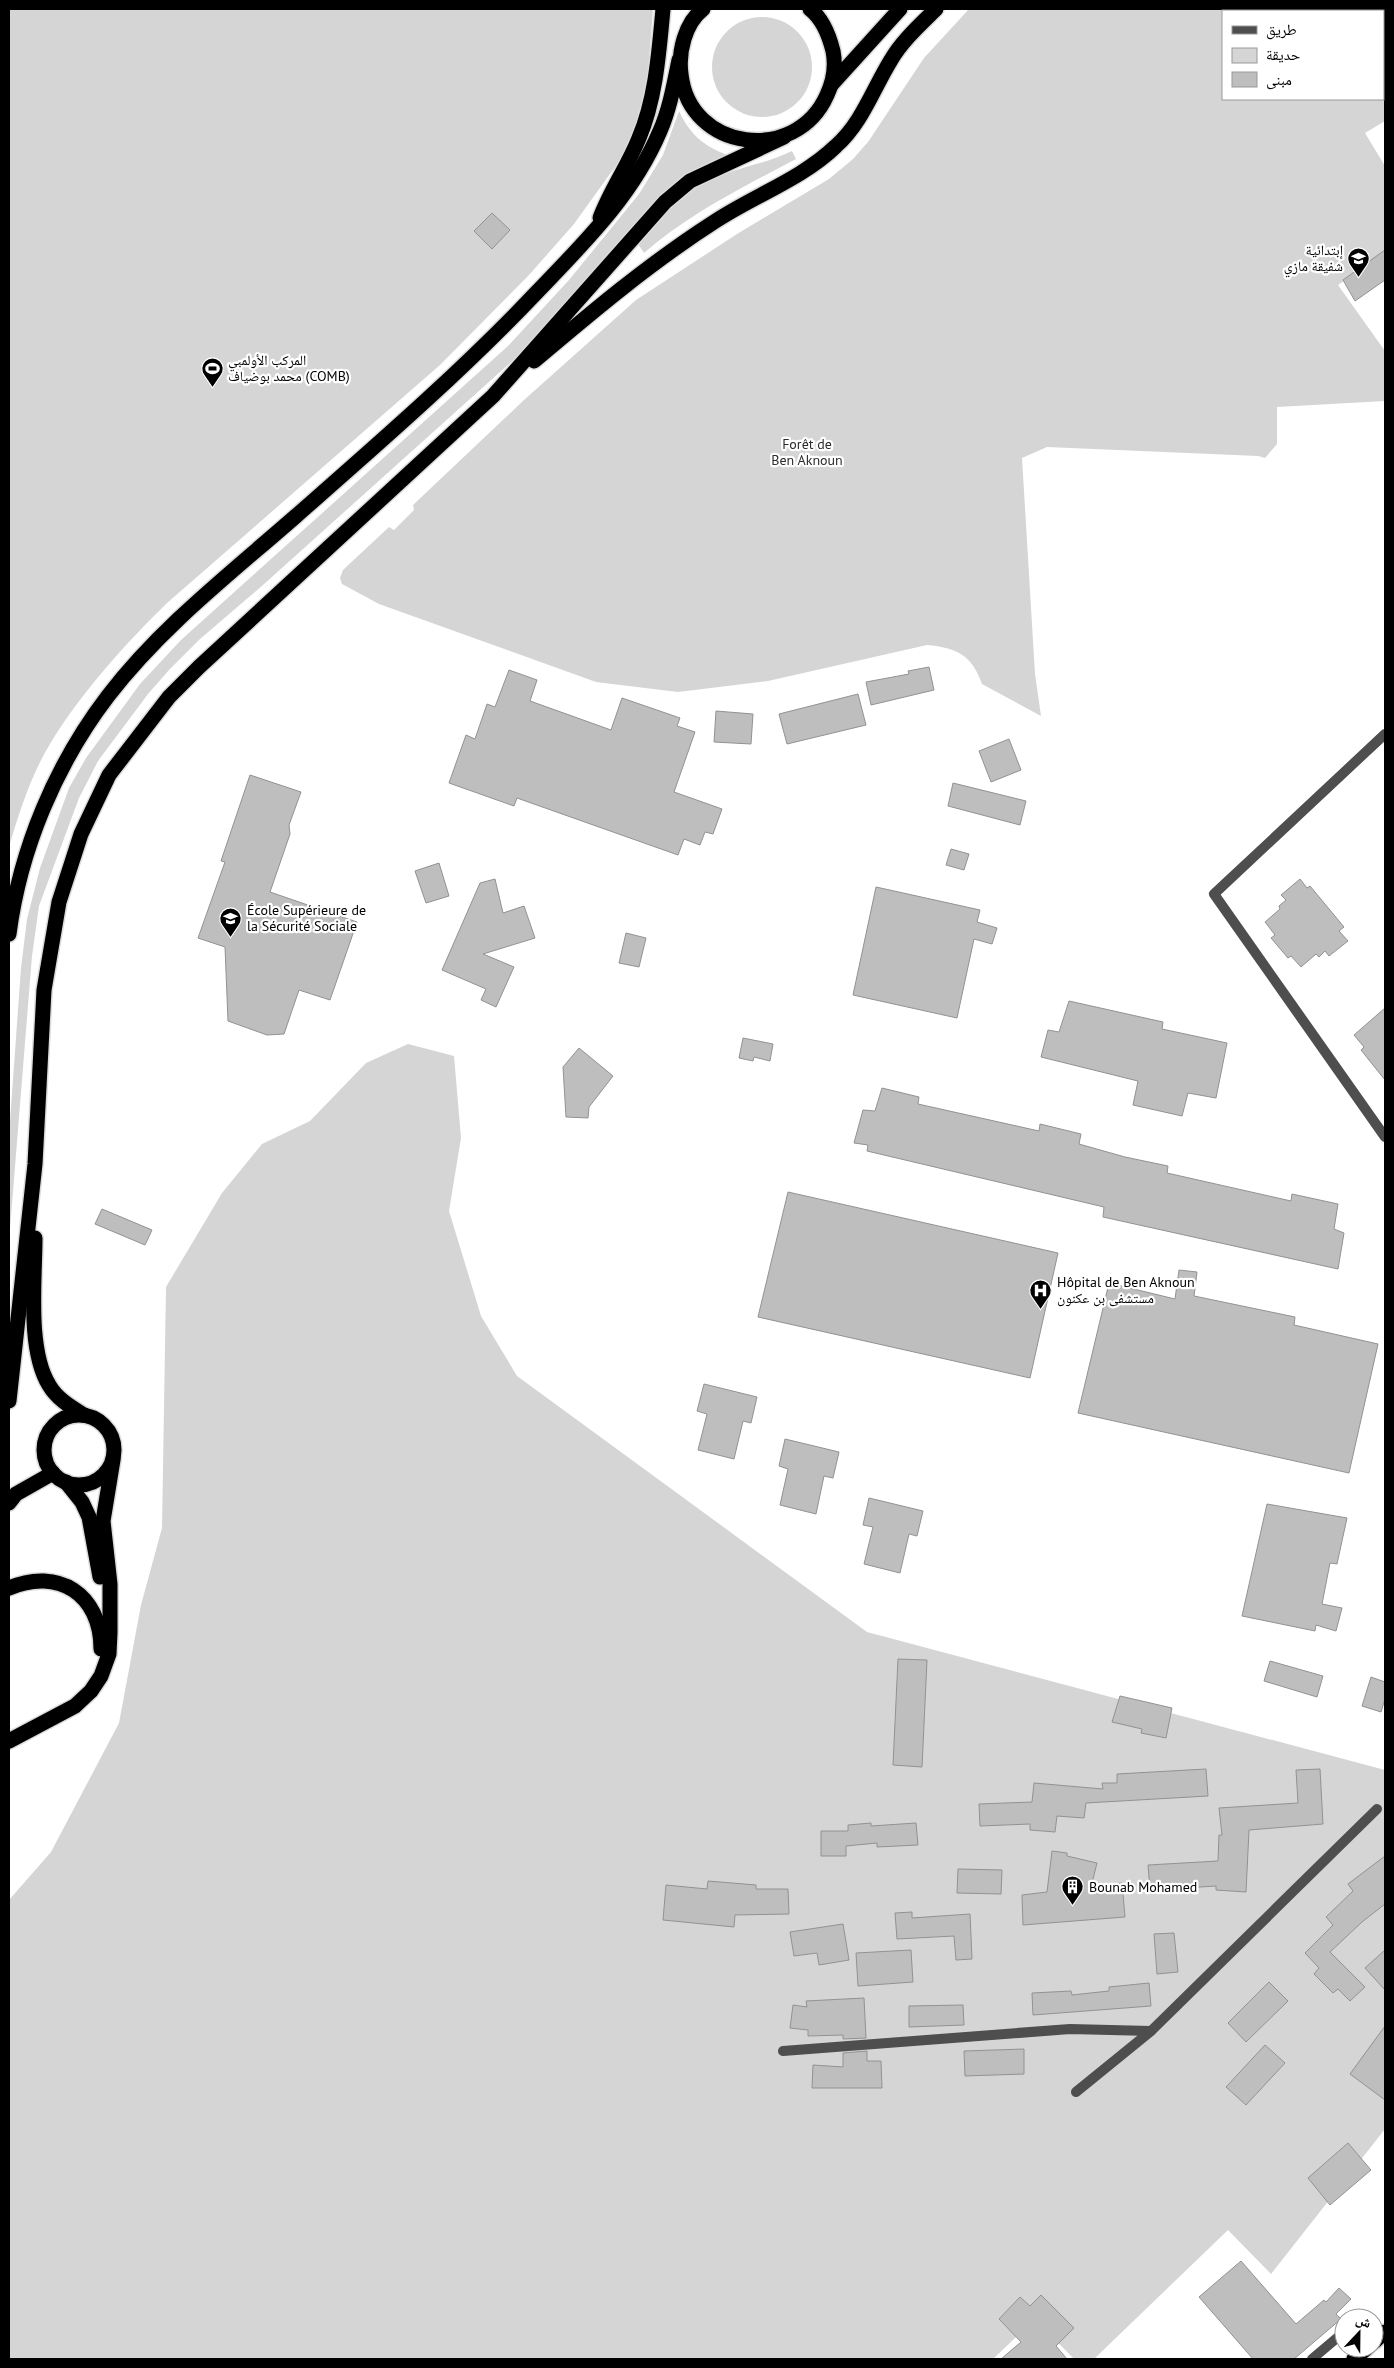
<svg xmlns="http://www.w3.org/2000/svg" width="1394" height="2368" font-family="'PT Sans','Noto Naskh Arabic',sans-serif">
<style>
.green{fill:#d5d5d5;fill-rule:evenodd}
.building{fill:#bebebe;stroke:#929292}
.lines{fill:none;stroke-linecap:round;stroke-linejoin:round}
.highway-casing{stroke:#dbdbdb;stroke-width:18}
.street{stroke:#4e4e4e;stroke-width:10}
.highway{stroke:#000;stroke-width:15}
.labels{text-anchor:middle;stroke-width:4.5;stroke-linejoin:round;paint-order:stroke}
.poi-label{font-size:14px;fill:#000;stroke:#fff;text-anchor:start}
.park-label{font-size:14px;fill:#2c2c2c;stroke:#fff}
</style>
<rect width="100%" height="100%" fill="#fff"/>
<g class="green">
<path d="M9,9H653L647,86L643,109L625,153L574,224L529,275L440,365L167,603C126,643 80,694 50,744C31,775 19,813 9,847Z"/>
<path d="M969,9H1385V121L1365,133L1385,166V251L1338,285L1385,351V401L1277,407V444L1265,458L1258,456L1047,447L1022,458L1035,674L1041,716L982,684C972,655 957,648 927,645L768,681L678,692L596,682L379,604L342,584L340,578L343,570L389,527L394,530L414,510L413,505L524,400L636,300L737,234L829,179L853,159L868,142L924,58ZM1223,11H1383V99H1223Z"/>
<circle cx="762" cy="67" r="50"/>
<path d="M679,111C689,133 704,147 728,155L687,174L667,189L520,354L263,585L200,639L169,670L148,694L98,761L79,798L39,906L32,956L9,1241V1135L21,968L27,919L40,868L69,788L86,758L140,684L181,640L508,346L569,280L639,194L663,155Z"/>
<path d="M792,151L796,159C743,187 689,214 644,253L638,244C660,218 683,190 716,177C740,167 768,163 792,151Z"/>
<polygon points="408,1044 454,1056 461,1138 449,1211 481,1316 517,1376 867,1632 1385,1770 1385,2129 1271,2274 1228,2230 1094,2359 1074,2359 1035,2319 993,2359 9,2359 9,1900 51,1852 119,1723 141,1605 162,1528 166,1287 222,1193 262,1144 310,1121 366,1063"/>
</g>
<g class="building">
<polygon points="492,213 510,230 492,249 474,231"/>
<polygon points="1385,250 1385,280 1355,301 1343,280"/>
<polygon points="929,667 934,690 871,705 866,682 909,674 908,671"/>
<polygon points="509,670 537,680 530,701 611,730 622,698 680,718 677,726 695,732 674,792 722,809 713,834 705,832 700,845 684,839 678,855 517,798 514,806 449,783 466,735 475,739 487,704 495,707"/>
<polygon points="858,694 866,725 787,744 779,714"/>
<polygon points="716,711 753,714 751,744 714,742"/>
<polygon points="1009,739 1021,770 991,782 979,751"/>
<polygon points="250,775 301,792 289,825 290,834 270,892 357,922 330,1000 299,990 284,1034 267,1035 228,1021 225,947 198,938 225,862 221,861"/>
<polygon points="953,783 1026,801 1020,825 948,806"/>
<polygon points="951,849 969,854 964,870 946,865"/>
<polygon points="439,863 449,896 426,903 415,871"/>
<polygon points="495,879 503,913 524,906 535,938 483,954 514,967 496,1007 481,1000 486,989 442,970 480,883"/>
<polygon points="1300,879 1307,888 1310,886 1344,927 1339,931 1348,941 1329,956 1325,951 1319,957 1316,954 1301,967 1291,956 1288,958 1271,938 1275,935 1265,922 1280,909 1279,906 1286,900 1281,895"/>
<polygon points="876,887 980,910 977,922 997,928 992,944 974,939 957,1018 853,995"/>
<polygon points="626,933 646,938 639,967 619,963"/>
<polygon points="1069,1001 1163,1022 1162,1029 1227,1043 1216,1098 1188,1093 1182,1116 1133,1105 1138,1081 1041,1057 1048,1030 1059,1032"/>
<polygon points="1385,1008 1385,1080 1361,1050 1364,1047 1354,1035"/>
<polygon points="743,1038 773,1044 770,1061 754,1057 753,1061 739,1058"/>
<polygon points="579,1048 613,1076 589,1107 588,1118 566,1117 563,1067"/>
<polygon points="882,1088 919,1097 918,1104 1039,1131 1040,1124 1081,1134 1079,1144 1125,1157 1168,1166 1167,1173 1291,1201 1292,1194 1338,1204 1334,1229 1344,1233 1338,1269 1103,1217 1104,1207 867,1151 868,1145 854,1143 863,1110 875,1111"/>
<polygon points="788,1192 1058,1253 1030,1378 758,1317"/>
<polygon points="102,1209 152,1230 145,1245 95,1224"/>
<polygon points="1179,1270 1197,1272 1194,1296 1295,1317 1294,1325 1378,1344 1349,1473 1078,1413 1109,1283 1175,1299"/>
<polygon points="704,1384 757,1397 751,1423 743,1421 734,1459 698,1450 707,1414 697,1411"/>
<polygon points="785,1439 839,1452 833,1478 824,1476 816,1514 780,1505 788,1469 779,1466"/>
<polygon points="869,1498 923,1511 917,1536 909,1534 900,1573 864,1564 873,1527 863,1525"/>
<polygon points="1267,1504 1347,1518 1337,1564 1330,1563 1322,1604 1342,1608 1336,1631 1316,1625 1315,1631 1242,1616"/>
<polygon points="898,1659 927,1660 922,1767 893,1765"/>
<polygon points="1270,1661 1323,1676 1317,1697 1264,1681"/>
<polygon points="1371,1677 1385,1682 1385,1699 1381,1712 1362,1706"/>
<polygon points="1120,1696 1172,1708 1166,1738 1141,1733 1142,1729 1112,1722"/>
<polygon points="1206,1769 1208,1796 1086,1803 1084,1818 1057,1816 1055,1832 1030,1830 1030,1824 980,1826 979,1804 1032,1802 1034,1783 1103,1789 1102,1783 1117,1783 1117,1774"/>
<polygon points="1320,1769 1323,1824 1249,1830 1246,1892 1216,1890 1216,1886 1150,1890 1148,1865 1218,1861 1219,1835 1222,1835 1219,1808 1298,1803 1296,1770"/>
<polygon points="871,1823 871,1826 916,1823 918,1845 877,1847 877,1843 846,1846 846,1856 821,1856 821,1831 848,1831 848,1825"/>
<polygon points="1052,1851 1067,1853 1067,1856 1097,1863 1091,1887 1122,1883 1125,1917 1023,1925 1022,1895 1047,1892"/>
<polygon points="1385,1856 1385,1904 1362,1922 1330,1952 1365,1987 1350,2001 1338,1989 1333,1993 1314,1974 1319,1968 1305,1953 1333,1925 1326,1917 1353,1891 1348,1884"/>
<polygon points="958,1869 1002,1870 1001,1894 957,1893"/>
<polygon points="708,1881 756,1885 756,1889 788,1889 789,1914 735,1915 734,1927 663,1920 666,1885 707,1889"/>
<polygon points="912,1912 912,1918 970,1914 972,1959 956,1960 954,1936 897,1939 895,1913"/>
<polygon points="843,1924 849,1960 819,1965 817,1953 794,1956 790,1932"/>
<polygon points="1174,1933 1178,1972 1157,1974 1154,1934"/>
<polygon points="911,1950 913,1982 858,1986 856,1953"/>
<polygon points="1385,1950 1385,1990 1365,1968"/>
<polygon points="1269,1982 1288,2001 1246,2042 1228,2023"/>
<polygon points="1149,1983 1151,2006 1033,2015 1032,1993 1071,1991 1072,1995 1109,1991 1109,1987"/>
<polygon points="864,1998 866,2038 843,2039 843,2035 808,2036 808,2030 790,2028 793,2005 807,2007 806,2001"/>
<polygon points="963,2005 964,2025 909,2027 909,2006"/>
<polygon points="1385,2026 1385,2100 1350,2074"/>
<polygon points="1265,2045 1285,2063 1246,2105 1226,2087"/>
<polygon points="1024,2049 1024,2074 965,2076 964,2051"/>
<polygon points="867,2051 867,2061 881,2061 882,2088 812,2088 813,2065 843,2067 843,2053"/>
<polygon points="1348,2143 1371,2170 1330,2205 1308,2178"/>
<polygon points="1241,2261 1296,2324 1324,2300 1326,2302 1339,2288 1351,2299 1336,2314 1341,2319 1294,2359 1253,2359 1199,2297"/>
<polygon points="1041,2295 1074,2328 1056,2346 1067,2359 1001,2359 1021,2342 999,2319 1020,2297 1030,2306"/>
</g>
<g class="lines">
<defs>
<g id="highway">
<path d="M703,9C685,23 678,52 681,74C689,151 796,165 827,95C833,82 836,66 833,51C829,35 823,19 810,9"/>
<polyline points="832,84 900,9"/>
<path d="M600,218C611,189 628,166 639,138C656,98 659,51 663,9"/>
<path d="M534,361C592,312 650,263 714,222C753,196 802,179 836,146C862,123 873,89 891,60C902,41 920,25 936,9"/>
<path d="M9,934C20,849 56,764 108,696C161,627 231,573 296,516C379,443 461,372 537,292C584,243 633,195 660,131C670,108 674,84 679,60"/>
<path d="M35,1238C35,1280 27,1349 49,1385C57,1399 71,1407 84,1415"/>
<polyline points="9,1401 35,1164 44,990 59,902 81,834 109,775 169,697 199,667 493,396 665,202 690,181 784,137"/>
<circle cx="79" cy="1450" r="35"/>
<polyline points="66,1482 82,1502 89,1517 100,1577"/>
<polyline points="9,1503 16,1494 53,1473"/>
<path d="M9,1588C58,1567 101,1594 101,1649"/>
<polyline points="9,1741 75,1706 91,1691 101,1676 109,1654 110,1633 110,1584 103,1521 113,1460"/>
<polyline points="1374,2342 1385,2332"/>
<polyline points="1354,2359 1367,2348"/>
</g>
</defs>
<use href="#highway" class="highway-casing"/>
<g class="street">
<polyline points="1385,734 1214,894 1385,1137"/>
<polyline points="783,2051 1070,2029 1151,2031"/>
<polyline points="1076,2092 1151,2031 1377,1809"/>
<polyline points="1312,2359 1344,2332"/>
</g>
<use href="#highway" class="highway"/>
</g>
<defs>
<symbol id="school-pin" viewBox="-11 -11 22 30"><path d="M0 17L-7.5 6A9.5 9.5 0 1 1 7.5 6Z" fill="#000" stroke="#fff"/><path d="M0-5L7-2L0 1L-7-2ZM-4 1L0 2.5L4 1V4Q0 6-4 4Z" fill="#fff"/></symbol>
<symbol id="stadium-pin" viewBox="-11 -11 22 30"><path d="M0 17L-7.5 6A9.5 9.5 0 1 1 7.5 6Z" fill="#000" stroke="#fff"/><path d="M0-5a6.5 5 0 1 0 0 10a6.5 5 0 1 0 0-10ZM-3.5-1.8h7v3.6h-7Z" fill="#fff"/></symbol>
<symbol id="university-pin" viewBox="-11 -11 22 30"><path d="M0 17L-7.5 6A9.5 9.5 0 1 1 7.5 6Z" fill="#000" stroke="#fff"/><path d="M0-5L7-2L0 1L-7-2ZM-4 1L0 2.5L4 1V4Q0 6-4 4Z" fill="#fff"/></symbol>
<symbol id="hospital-pin" viewBox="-11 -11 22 30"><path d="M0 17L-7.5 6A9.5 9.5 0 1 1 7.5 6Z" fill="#000" stroke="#fff"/><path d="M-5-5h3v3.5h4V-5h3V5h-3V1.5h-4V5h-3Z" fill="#fff"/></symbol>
<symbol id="building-pin" viewBox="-11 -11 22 30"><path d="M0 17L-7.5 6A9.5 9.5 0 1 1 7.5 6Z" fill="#000" stroke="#fff"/><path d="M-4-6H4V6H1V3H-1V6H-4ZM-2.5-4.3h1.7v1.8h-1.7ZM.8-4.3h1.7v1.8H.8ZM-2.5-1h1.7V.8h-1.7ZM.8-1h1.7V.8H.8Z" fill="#fff"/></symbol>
</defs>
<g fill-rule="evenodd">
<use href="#school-pin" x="1346" y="246" width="25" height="34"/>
<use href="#stadium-pin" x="200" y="356" width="25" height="34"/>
<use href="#university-pin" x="218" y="906" width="25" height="34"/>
<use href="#hospital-pin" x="1028" y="1278" width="25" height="34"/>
<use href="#building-pin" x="1060" y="1874" width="25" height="34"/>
</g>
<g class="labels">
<g class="poi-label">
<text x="1343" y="255" text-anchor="end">إبتدائية<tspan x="1343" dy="16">شفيقة مازي</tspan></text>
<text x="228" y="365">المركب الأولمبي<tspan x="228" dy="16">محمد بوضياف (COMB)</tspan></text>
<text x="247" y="915">École Supérieure de<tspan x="247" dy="16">la Sécurité Sociale</tspan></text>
<text x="1057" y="1287">Hôpital de Ben Aknoun<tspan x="1057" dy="16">مستشفى بن عكنون</tspan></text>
<text x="1089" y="1892">Bounab Mohamed</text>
</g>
<g class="park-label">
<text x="807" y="449">Forêt de<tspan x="807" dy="16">Ben Aknoun</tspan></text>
</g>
</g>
<rect width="1394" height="2368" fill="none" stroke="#000000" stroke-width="20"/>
<rect x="1222" y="10" width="162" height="90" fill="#ffffff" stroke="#999999"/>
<rect x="1232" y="26" width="25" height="8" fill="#4e4e4e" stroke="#999999"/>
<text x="1266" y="35" font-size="15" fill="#000000">طريق</text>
<rect x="1232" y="48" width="25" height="15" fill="#d5d5d5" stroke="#999999"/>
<text x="1266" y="60" font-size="15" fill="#000000">حديقة</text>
<rect x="1232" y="72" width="25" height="15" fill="#bebebe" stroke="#999999"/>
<text x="1266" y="85" font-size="15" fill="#000000">مبنى</text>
<g transform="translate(1359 2333) rotate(22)"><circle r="24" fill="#ffffff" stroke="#999999"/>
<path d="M0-4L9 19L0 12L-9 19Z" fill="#000000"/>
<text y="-8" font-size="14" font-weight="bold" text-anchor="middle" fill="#000000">ش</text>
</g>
</svg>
